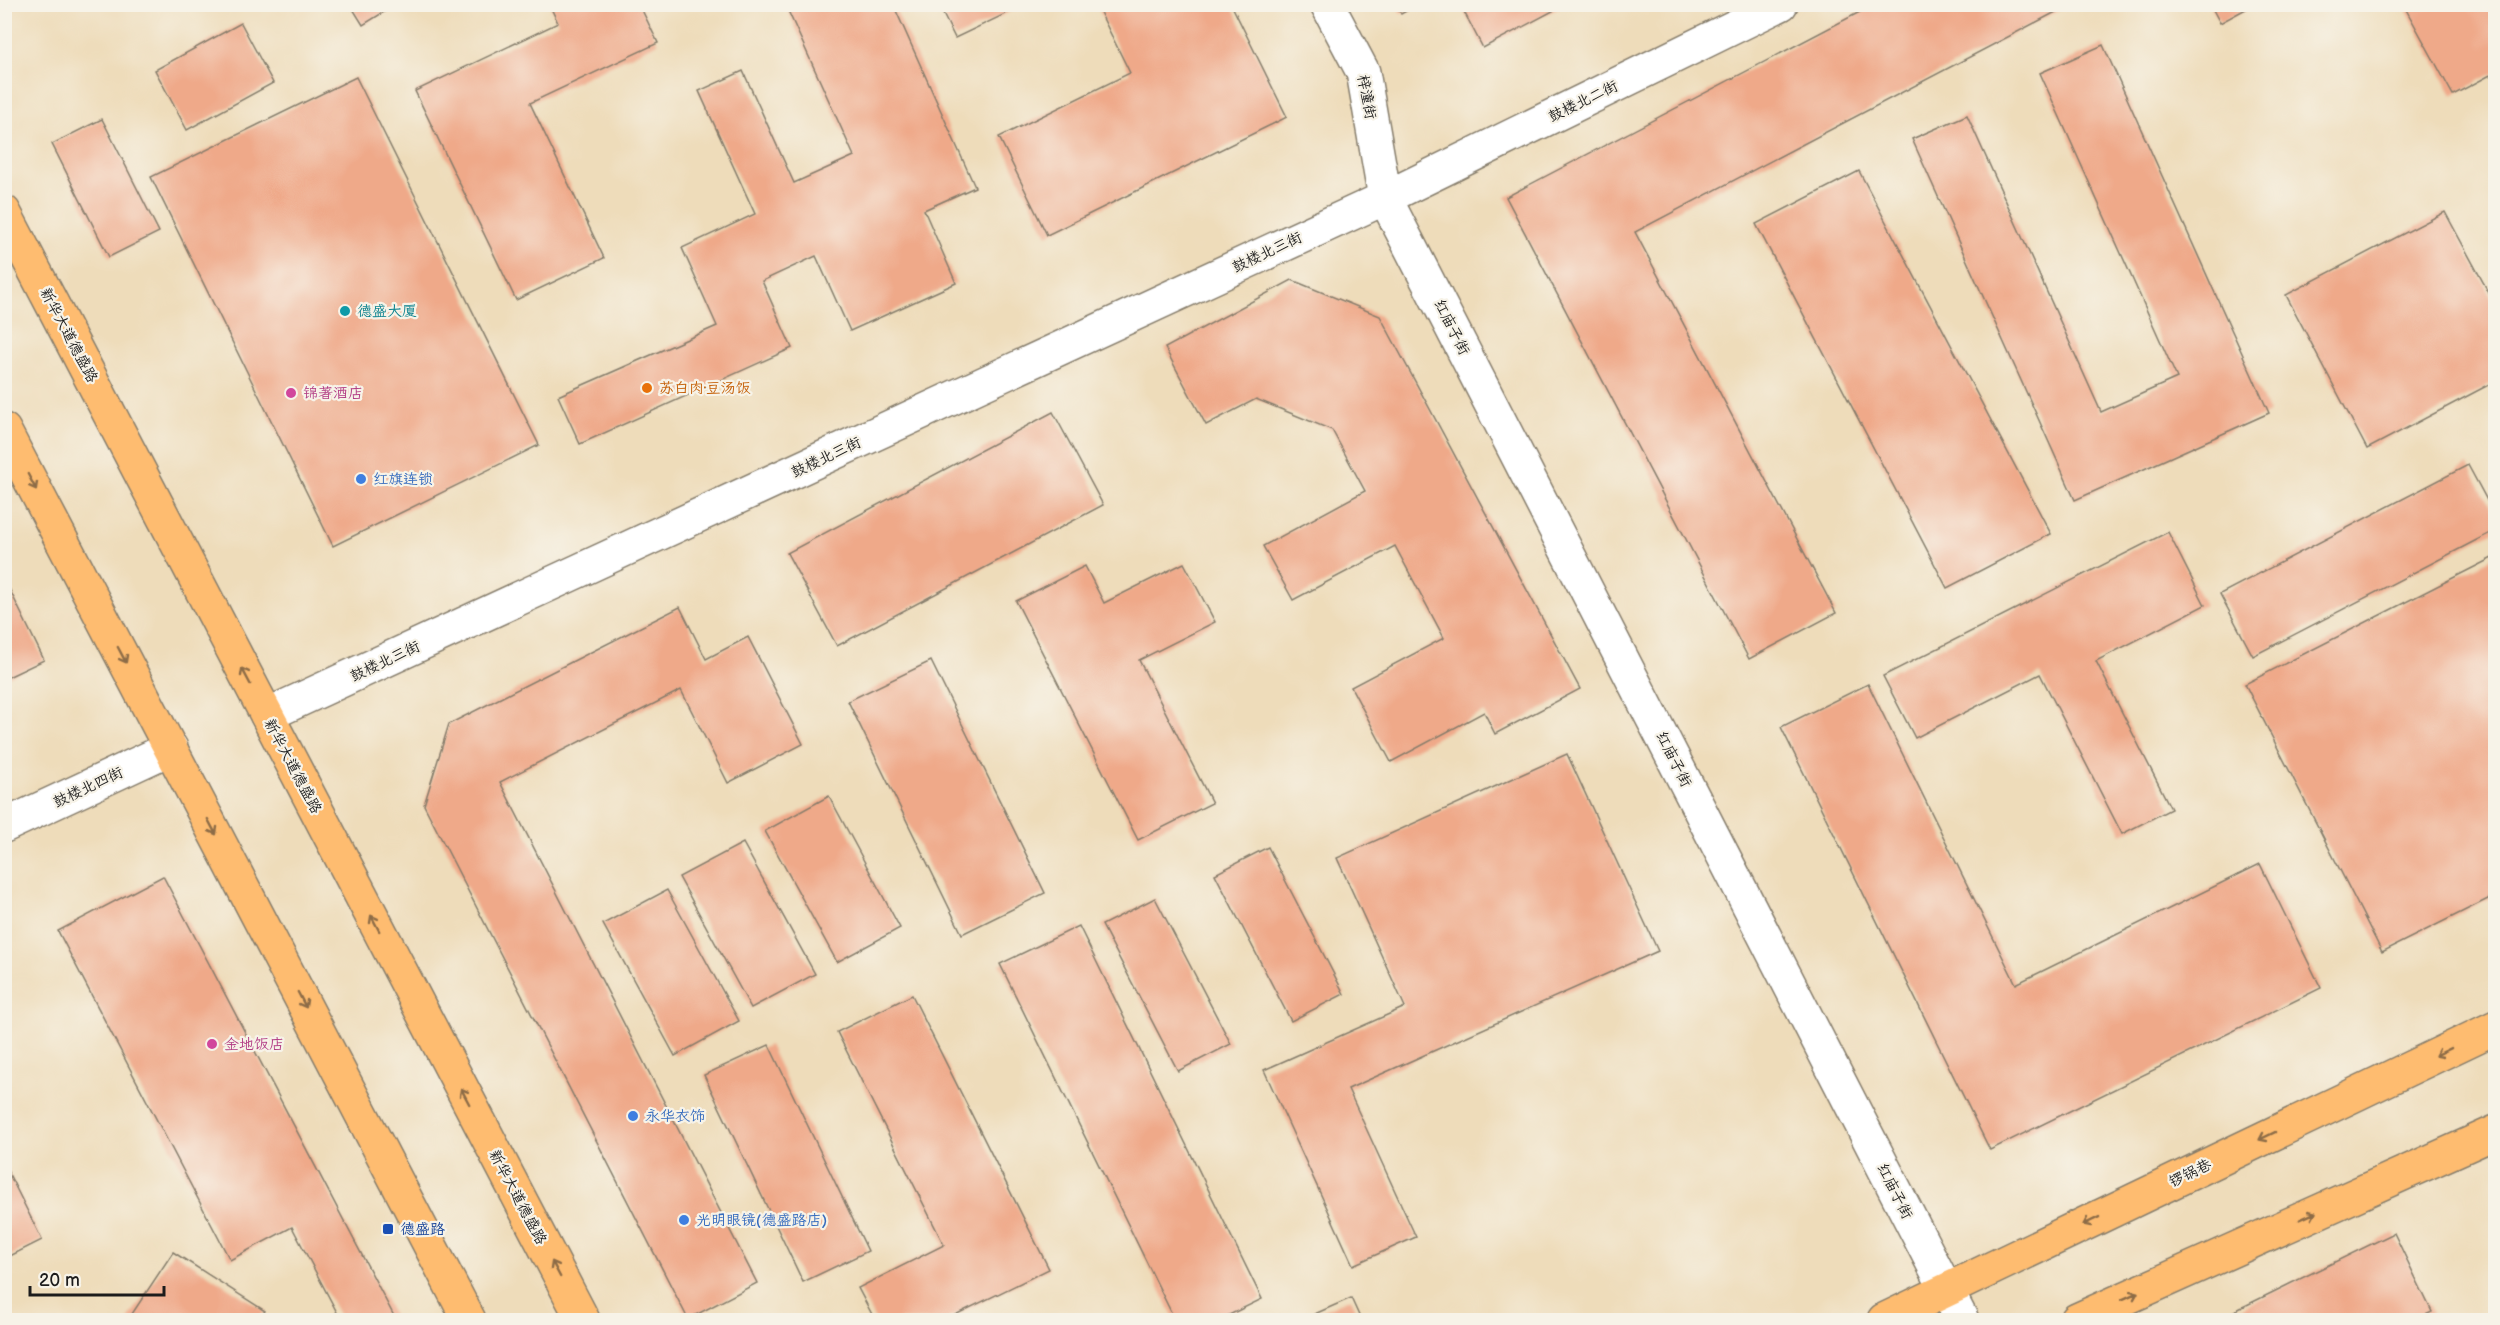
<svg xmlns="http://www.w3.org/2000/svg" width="2500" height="1325" font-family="'Balsamiq Sans','LXGW WenKai TC',sans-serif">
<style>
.building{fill:#efa989}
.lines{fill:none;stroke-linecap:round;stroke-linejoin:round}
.minor-casing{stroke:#857c6b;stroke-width:36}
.major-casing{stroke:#857c6b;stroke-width:36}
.minor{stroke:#fff;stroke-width:33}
.major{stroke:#febc70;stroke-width:33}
.oneway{stroke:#8d6c46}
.culture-dot{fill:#0f9aa8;stroke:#f7f3e8;stroke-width:2}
.food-dot{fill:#e8710a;stroke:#f7f3e8;stroke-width:2}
.hotel-dot{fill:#d1479c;stroke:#f7f3e8;stroke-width:2}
.shop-dot{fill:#3f7fe0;stroke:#f7f3e8;stroke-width:2}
.transit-dot{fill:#1a4fb4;stroke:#f7f3e8;stroke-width:2}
.labels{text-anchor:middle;stroke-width:4.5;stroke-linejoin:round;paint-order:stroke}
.street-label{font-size:15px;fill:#1c1c1c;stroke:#f7f3e8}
.culture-label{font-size:15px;fill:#0d838f;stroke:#f7f3e8;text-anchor:start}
.food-label{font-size:15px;fill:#c56008;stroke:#f7f3e8;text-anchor:start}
.hotel-label{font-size:15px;fill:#b23c85;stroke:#f7f3e8;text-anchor:start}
.shop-label{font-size:15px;fill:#366cbe;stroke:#f7f3e8;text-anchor:start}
.transit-label{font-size:15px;fill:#164399;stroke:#f7f3e8;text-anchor:start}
</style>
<rect width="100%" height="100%" fill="#f7f3e8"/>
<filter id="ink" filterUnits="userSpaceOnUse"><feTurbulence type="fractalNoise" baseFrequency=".0167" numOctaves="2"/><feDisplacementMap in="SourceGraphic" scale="12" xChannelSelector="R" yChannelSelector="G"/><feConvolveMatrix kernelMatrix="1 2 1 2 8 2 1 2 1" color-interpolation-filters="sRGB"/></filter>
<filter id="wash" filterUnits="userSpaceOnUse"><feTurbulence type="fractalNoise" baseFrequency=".008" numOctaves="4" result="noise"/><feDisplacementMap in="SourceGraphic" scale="24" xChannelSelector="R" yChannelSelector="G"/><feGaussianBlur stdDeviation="1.35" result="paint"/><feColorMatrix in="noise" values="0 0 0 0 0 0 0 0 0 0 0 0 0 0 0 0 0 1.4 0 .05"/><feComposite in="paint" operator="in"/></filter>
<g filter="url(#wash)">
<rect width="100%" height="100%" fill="#eedcba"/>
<g id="blocks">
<g class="building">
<polygon points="350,4 397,4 363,25"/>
<polygon points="549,4 639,4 658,43 530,103 604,258 516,300 415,91 558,23"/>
<polygon points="785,4 893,4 975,187 924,210 956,283 850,331 816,256 762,281 792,348 580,444 558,396 717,326 682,248 755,214 699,91 743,71 794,183 854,156"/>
<polygon points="938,4 1026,4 955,38"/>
<polygon points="1096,4 1231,4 1287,117 1047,235 999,137 1130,73"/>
<polygon points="1396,4 1419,4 1401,14"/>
<polygon points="1460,4 1566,4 1483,48"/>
<polygon points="1875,4 2071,4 1635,232 1836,613 1749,659 1506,197"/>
<polygon points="2210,4 2255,4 2220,23"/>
<polygon points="2403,4 2496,4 2496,72 2453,95"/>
<polygon points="241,23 273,83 187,130 155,70"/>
<polygon points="2103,45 2269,413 2075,500 1912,139 1967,115 2101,412 2177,378 2040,73"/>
<polygon points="356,77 539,445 333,546 151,177"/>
<polygon points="102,119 159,232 109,257 52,144"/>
<polygon points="1859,171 2051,534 1947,588 1756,224"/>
<polygon points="2445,212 2496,306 2496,381 2367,449 2286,295"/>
<polygon points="1292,280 1380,316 1580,689 1495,734 1484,712 1391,762 1351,687 1444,638 1395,546 1293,600 1263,546 1365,491 1332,430 1256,399 1206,425 1165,348"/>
<polygon points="1053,412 1103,505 837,646 787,553"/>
<polygon points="2468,465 2496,517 2496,530 2253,656 2220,594"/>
<polygon points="2168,532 2205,605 2096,661 2171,809 2122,834 2040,674 1915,738 1883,676"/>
<polygon points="2496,556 2496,895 2382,952 2245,684"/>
<polygon points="1184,563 1215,622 1139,660 1212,803 1138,840 1016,601 1085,566 1104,603"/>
<polygon points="4,578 44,660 4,679"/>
<polygon points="680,607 706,659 748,637 803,744 728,783 681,690 500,782 757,1283 688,1319 424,805 449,724"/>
<polygon points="931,661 1045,893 962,934 848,701"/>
<polygon points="1868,684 2016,984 2260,864 2321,988 1990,1150 1781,727"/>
<polygon points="1567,754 1658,951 1348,1089 1416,1237 1353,1265 1264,1070 1405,1007 1337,858"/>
<polygon points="829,796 900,928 837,962 765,831"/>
<polygon points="743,843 815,974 751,1008 679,877"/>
<polygon points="1268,847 1344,994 1291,1021 1215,874"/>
<polygon points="163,876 396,1320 341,1320 292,1227 230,1260 58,931"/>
<polygon points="667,890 739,1021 675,1056 603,924"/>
<polygon points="1155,898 1231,1044 1178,1071 1102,925"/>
<polygon points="1079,926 1262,1299 1219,1320 1175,1320 1000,964"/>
<polygon points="912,995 1049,1269 945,1320 875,1320 858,1288 944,1245 837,1032"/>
<polygon points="769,1045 868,1251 803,1282 704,1075"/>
<polygon points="4,1164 42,1240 4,1259"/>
<polygon points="2394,1233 2432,1312 2415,1320 2216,1320"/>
<polygon points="173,1252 265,1311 258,1320 128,1320"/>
<polygon points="1351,1298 1361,1320 1301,1320"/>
</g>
</g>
</g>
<g filter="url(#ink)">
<use href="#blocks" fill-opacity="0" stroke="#857c6b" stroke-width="1.5"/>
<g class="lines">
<defs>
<g id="minor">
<polyline points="1327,4 1363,72 1385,198 1962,1320"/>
<polyline points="267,715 1385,198 1781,4"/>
<polyline points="4,826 171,748"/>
</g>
<g id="major">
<polyline points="4,212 583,1320"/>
<polyline points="4,430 469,1320"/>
<polyline points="1884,1320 2496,1027"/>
<polyline points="2077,1320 2496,1132"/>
</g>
</defs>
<use href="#minor" class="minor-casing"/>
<use href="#major" class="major-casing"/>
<use href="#minor" class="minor"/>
<use href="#major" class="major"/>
</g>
<defs><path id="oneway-shaft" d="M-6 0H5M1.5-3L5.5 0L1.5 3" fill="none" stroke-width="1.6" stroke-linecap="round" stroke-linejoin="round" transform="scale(1.5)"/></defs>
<g class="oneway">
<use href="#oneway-shaft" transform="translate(32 482) rotate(62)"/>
<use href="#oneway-shaft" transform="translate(122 655) rotate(62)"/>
<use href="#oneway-shaft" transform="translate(246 676) rotate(-118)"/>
<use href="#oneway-shaft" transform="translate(212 827) rotate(62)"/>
<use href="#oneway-shaft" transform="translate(375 923) rotate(-118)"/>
<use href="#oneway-shaft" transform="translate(302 1000) rotate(62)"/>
<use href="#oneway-shaft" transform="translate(2443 1052) rotate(154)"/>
<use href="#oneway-shaft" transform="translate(465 1096) rotate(-118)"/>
<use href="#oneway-shaft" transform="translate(2267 1136) rotate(154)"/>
<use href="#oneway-shaft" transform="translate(2308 1216) rotate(-24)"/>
<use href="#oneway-shaft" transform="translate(2091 1221) rotate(154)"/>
<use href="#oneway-shaft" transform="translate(556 1269) rotate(-118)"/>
<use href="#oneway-shaft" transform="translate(2130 1296) rotate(-24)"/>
</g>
</g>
<circle class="culture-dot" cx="345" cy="311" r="6"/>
<circle class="food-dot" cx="647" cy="388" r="6"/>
<g class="hotel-dot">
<circle cx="291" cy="393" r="6"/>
<circle cx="212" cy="1044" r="6"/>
</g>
<g class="shop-dot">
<circle cx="361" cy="479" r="6"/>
<circle cx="633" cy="1116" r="6"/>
<circle cx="684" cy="1220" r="6"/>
</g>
<rect class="transit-dot" x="382" y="1223" width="12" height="12" rx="3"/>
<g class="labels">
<g class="street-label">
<text transform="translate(1367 97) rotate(79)" y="5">梓潼街</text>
<text transform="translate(1583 101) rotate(-26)" y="5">鼓楼北二街</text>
<text transform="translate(1267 252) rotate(-25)" y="5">鼓楼北三街</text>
<text transform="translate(1452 327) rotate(63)" y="5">红庙子街</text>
<text transform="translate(69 335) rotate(62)" y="5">新华大道德盛路</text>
<text transform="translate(826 457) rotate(-25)" y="5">鼓楼北三街</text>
<text transform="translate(385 661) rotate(-25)" y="5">鼓楼北三街</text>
<text transform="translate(1674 759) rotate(63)" y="5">红庙子街</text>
<text transform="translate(293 766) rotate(62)" y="5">新华大道德盛路</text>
<text transform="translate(88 787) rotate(-25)" y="5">鼓楼北四街</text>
<text transform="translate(2190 1173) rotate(-26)" y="5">锣锅巷</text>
<text transform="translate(1895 1191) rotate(63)" y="5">红庙子街</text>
<text transform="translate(518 1197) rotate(62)" y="5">新华大道德盛路</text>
</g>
<g class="culture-label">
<text x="357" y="316">德盛大厦</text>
</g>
<g class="food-label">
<text x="659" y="393">苏白肉·豆汤饭</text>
</g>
<g class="hotel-label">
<text x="303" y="398">锦著酒店</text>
<text x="224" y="1049">金地饭店</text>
</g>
<g class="shop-label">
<text x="373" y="484">红旗连锁</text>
<text x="645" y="1121">永华衣饰</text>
<text x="696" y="1225">光明眼镜(德盛路店)</text>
</g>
<g class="transit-label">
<text x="400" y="1234">德盛路</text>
</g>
</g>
<rect width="2500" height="1325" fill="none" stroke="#f7f3e8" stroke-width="24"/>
<path d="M30 1286v9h134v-9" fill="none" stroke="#1c1c1c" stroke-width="3"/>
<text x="39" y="1286" font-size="18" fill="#1c1c1c" stroke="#f7f3e8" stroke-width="4.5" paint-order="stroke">20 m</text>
</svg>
